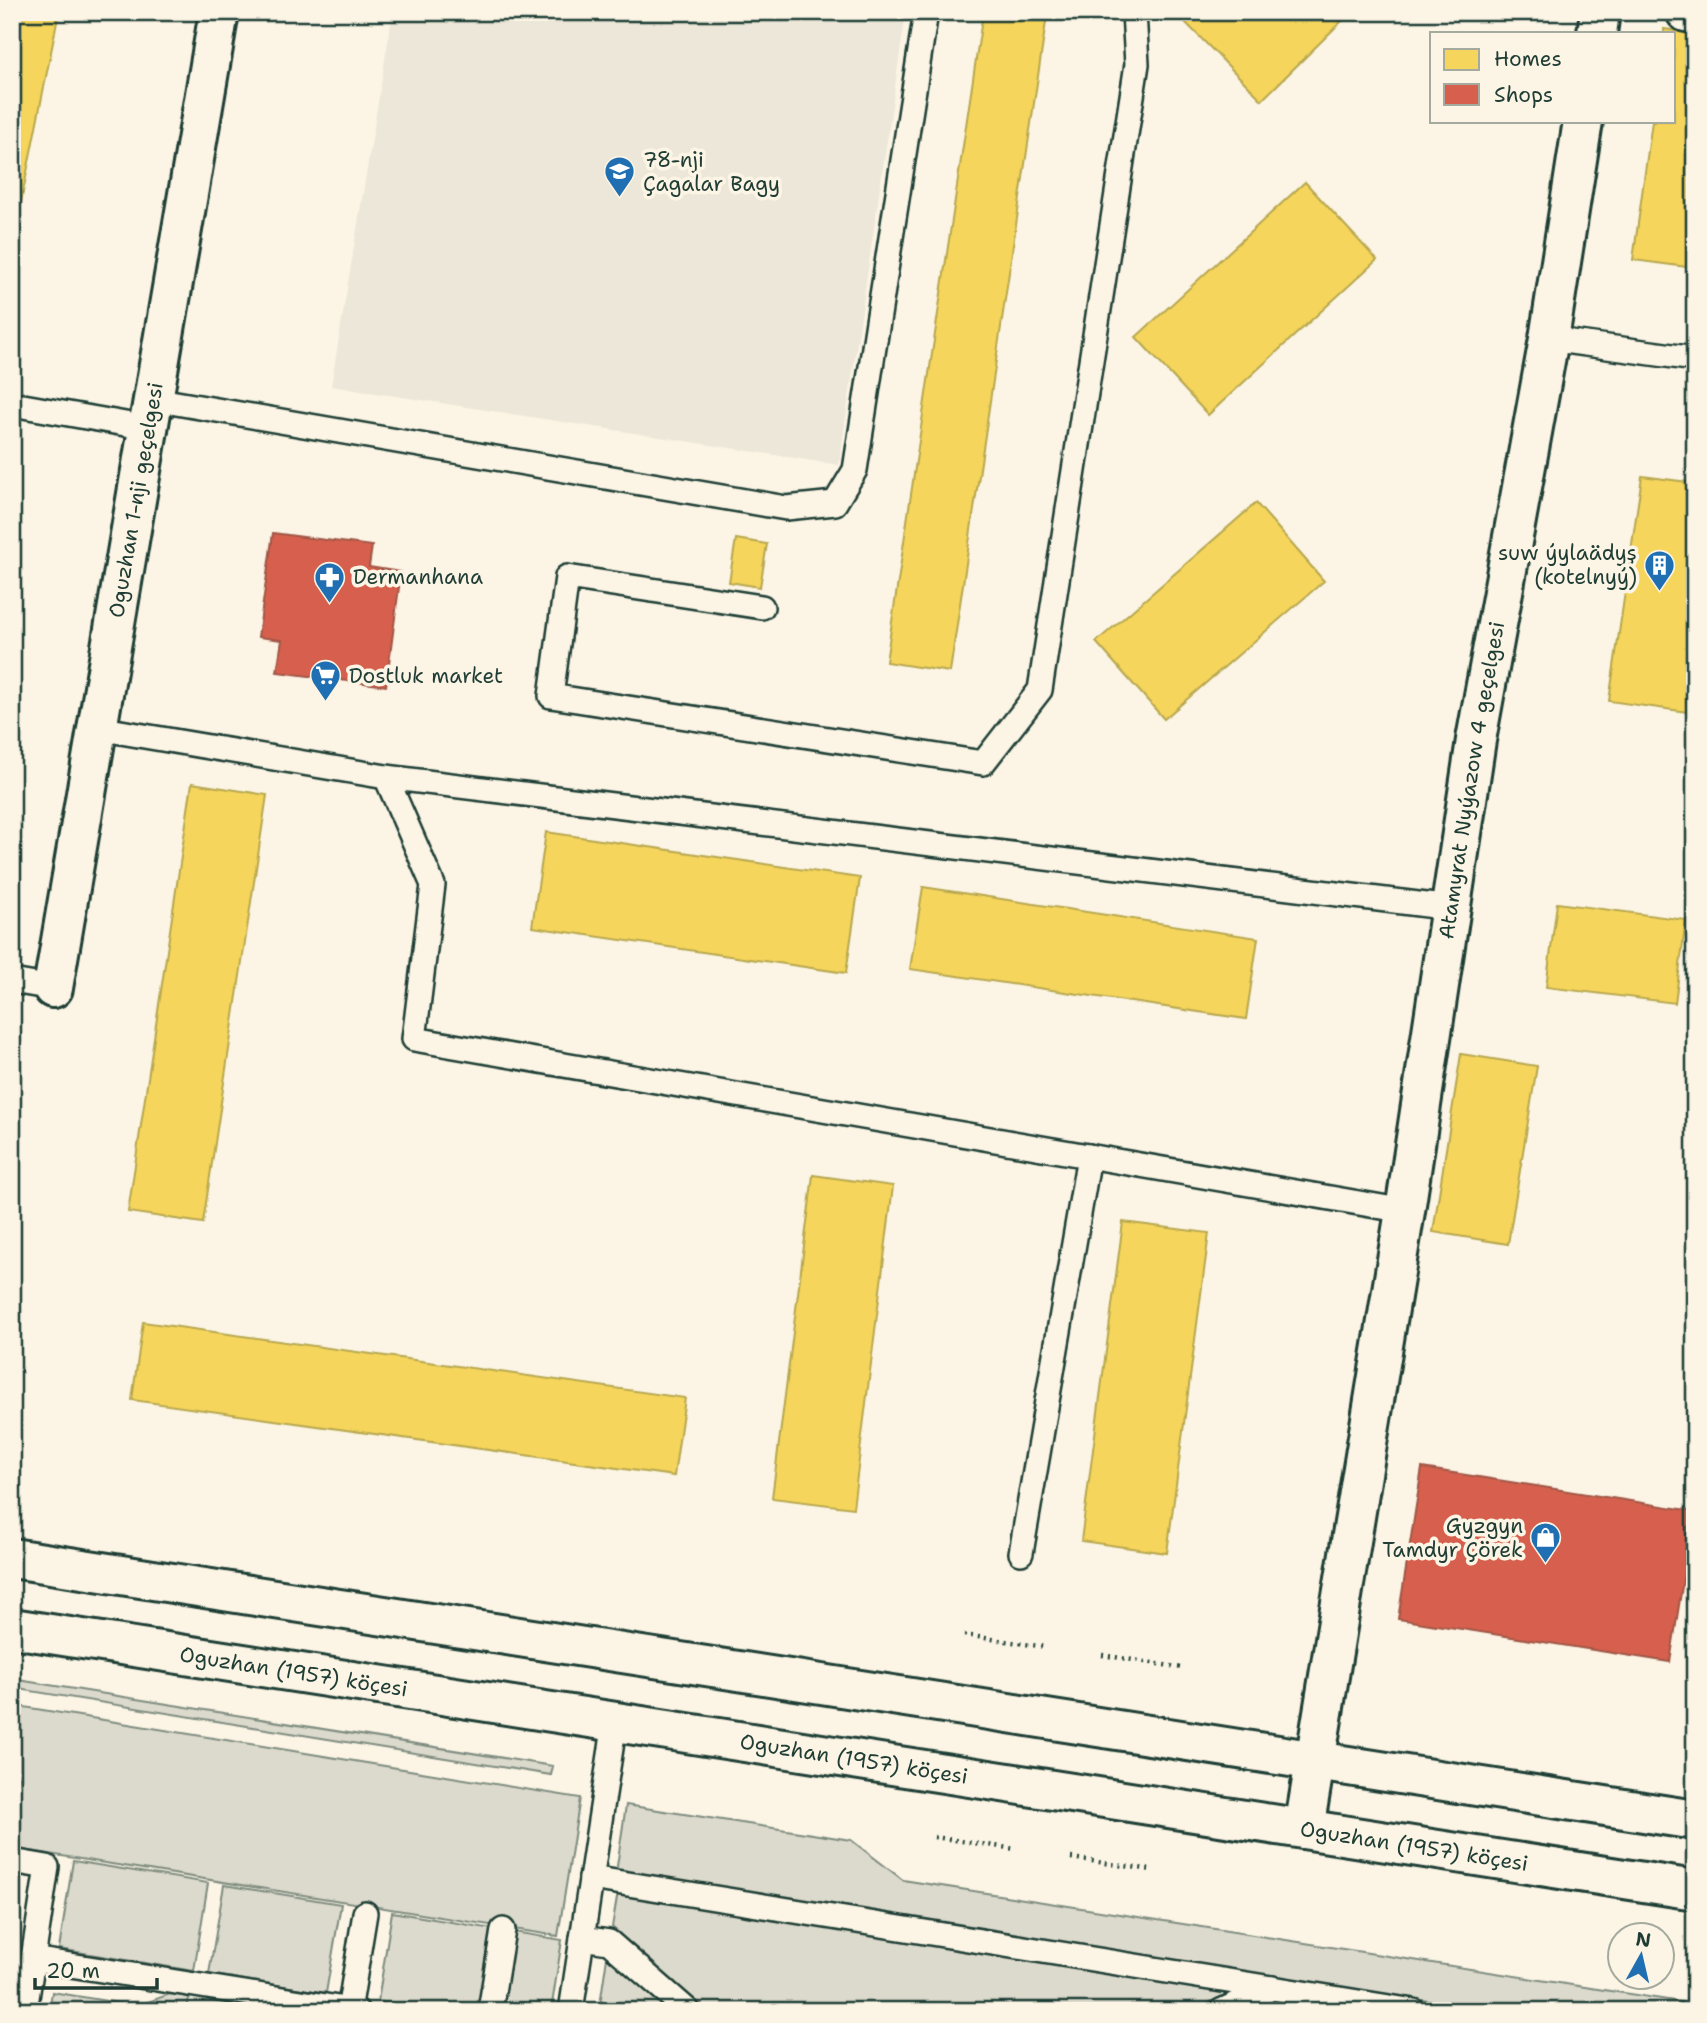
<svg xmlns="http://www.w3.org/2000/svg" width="1707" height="2023" font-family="'Shantell Sans',sans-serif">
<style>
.built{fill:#ece7d8}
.green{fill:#dcdacc;stroke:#7e8c80;stroke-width:2}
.homes{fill:#f6d55c;stroke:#b6a750;stroke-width:2}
.shops{fill:#d6604d;stroke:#9f5646;stroke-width:2}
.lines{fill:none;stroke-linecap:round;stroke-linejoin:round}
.lane-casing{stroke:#1f3d34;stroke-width:28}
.street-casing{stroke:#1f3d34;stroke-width:44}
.secondary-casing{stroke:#1f3d34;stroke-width:44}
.path{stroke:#1f3d34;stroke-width:4.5;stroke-dasharray:2 5;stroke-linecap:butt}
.lane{stroke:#fcf5e5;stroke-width:23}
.street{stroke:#fcf5e5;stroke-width:38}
.secondary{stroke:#fcf5e5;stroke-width:38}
.labels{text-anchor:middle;stroke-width:7;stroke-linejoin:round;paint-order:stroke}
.poi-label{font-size:21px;fill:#1f3d34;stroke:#fcf5e5;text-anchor:start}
.street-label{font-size:21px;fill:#1f3d34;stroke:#fcf5e5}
</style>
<rect width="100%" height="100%" fill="#fcf5e5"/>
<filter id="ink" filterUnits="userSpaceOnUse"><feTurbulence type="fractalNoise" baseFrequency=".0143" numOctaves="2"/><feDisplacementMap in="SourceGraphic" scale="14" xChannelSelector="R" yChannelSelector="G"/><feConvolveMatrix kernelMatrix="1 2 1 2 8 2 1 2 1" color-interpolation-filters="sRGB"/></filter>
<g filter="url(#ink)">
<polygon class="built" points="393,12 906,12 839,465 331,386"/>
<g class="green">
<polygon points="12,1679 553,1766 551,1775 12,1688"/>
<polygon points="12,1705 580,1798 558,1936 12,1848 12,1819 19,1777 12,1775"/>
<polygon points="626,1805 851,1840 903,1880 1687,2003 1695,2002 1695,2011 1492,2011 616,1873"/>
<polygon points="73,1861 208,1883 194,1971 59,1949"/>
<polygon points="224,1885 341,1904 326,1993 209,1974"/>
<polygon points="618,1892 1236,1991 1190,2011 708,2011 612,1927"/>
<polygon points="392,1912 493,1929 480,2011 435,2011 378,2001"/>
<polygon points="514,1932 562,1940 551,2011 500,2011"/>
<polygon points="607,1957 668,2011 599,2011"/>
<polygon points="52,1992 137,2006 170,1994 189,1997 187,2011 49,2011"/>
</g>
<g class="homes">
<polygon points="12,12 59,12 12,247"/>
<polygon points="983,12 1026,12 1047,15 950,672 886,662"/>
<polygon points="1196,12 1351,12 1262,100 1185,22"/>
<polygon points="1664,29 1695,33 1695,268 1633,260 1652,121 1674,121 1674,33 1664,33"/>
<polygon points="1305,182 1377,260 1208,415 1136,337"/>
<polygon points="1642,476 1695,483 1695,713 1609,701"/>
<polygon points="1256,503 1324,581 1164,719 1096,642"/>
<polygon points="736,539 767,544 760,587 729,582"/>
<polygon points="192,783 267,795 203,1223 128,1212"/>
<polygon points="546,832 860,878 846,973 532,927"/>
<polygon points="923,887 1258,938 1246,1019 910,969"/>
<polygon points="1557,903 1686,920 1675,1003 1546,987"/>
<polygon points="1461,1054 1537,1066 1508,1244 1433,1232"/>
<polygon points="813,1175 893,1186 853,1508 772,1498"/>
<polygon points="1123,1222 1209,1233 1167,1553 1081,1541"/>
<polygon points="143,1322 685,1398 674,1476 132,1400"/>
</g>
<g class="shops">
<polygon points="273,533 372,546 369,567 401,572 386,686 277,672 282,640 258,637"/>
<polygon points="1422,1468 1694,1511 1670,1662 1398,1619"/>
</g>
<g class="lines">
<defs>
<g id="lane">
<polyline points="1549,339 1695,359"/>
<polyline points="153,399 786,508 835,503 855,470 926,12"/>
<polyline points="12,404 148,428"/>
<polyline points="762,607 567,577 551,696 983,763 1040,690 1137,64 1134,12"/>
<polyline points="97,728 386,777 433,885 414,1039 1405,1211"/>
<polyline points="386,777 1451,908"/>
<polyline points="12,981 53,988"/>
<polyline points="1021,1553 1089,1156"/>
<polyline points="12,1861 47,1867 25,2011"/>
<polyline points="591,1878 1414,2011"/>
<polyline points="582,1938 609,1942 688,2011"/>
<polyline points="33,1959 357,2011"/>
<polyline points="349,2011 365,1913"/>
<polyline points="490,2011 503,1930"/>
<polyline points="571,2011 615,1722"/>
<polyline points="1221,2011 1272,1988"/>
</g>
<g id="street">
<polyline points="1686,12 1695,13"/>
<polyline points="1597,33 1600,12"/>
<path id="s1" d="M53,988L219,12"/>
<path id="s2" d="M1304,1829L1405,1211L1476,740L1549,339L1583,121"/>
</g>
<g id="secondary">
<polyline points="12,1558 1695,1820"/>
<path id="s3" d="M12,1628L1695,1890"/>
</g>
</defs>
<use href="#lane" class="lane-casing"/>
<use href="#street" class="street-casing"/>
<use href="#secondary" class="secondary-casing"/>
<g class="path">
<polyline points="964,1635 1046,1647"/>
<polyline points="1102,1655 1183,1668"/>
<polyline points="934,1837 1015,1849"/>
<polyline points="1071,1858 1152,1870"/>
</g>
<use href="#lane" class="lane"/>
<use href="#street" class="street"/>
<use href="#secondary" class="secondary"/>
</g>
</g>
<defs>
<symbol id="school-pin" viewBox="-11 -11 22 30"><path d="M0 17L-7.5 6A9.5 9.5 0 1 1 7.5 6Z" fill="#1f6fb2" stroke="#fcf5e5"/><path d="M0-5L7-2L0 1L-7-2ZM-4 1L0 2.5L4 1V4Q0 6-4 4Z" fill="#fff"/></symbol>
<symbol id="building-pin" viewBox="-11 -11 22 30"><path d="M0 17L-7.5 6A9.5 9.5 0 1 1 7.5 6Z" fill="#1f6fb2" stroke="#fcf5e5"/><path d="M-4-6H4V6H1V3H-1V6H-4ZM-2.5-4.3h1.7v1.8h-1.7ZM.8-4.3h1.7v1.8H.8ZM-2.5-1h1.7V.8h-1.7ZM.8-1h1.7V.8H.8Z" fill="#fff"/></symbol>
<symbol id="pharmacy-pin" viewBox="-11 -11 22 30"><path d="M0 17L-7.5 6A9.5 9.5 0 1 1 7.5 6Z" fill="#1f6fb2" stroke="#fcf5e5"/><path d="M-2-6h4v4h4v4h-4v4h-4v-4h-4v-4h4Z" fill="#fff"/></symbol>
<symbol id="supermarket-pin" viewBox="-11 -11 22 30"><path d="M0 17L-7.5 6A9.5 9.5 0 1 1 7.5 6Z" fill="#1f6fb2" stroke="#fcf5e5"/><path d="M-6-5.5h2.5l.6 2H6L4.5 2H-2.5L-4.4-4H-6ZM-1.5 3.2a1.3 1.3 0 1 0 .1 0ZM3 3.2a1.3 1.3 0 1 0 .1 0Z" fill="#fff"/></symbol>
<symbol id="shop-pin" viewBox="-11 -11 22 30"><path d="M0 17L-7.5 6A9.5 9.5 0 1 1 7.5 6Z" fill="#1f6fb2" stroke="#fcf5e5"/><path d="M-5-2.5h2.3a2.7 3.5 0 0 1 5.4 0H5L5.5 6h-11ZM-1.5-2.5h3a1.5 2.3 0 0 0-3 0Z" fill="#fff"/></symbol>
</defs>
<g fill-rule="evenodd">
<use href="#school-pin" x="602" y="154" width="35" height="47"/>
<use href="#building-pin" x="1642" y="548" width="35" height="47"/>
<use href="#pharmacy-pin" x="312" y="560" width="35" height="47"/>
<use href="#supermarket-pin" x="308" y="658" width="35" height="47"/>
<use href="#shop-pin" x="1528" y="1520" width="35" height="47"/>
</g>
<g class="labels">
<g class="poi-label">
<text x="643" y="167">78-nji<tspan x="643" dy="24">Çagalar Bagy</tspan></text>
<text x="1637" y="560" text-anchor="end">suw ýylaädyş<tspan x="1637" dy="24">(kotelnyý)</tspan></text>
<text x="353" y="584">Dermanhana</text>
<text x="349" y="683">Dostluk market</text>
<text x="1523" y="1533" text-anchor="end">Gyzgyn<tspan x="1523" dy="24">Tamdyr Çörek</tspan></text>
</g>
<g class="street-label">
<text dy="7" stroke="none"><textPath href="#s1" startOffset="495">Oguzhan 1-nji geçelgesi</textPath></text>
<text dy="7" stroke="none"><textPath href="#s2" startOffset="1062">Atamyrat Nyýazow 4 geçelgesi</textPath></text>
<text dy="7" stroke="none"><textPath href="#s3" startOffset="285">Oguzhan (1957) köçesi</textPath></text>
<text dy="7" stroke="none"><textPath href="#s3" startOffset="852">Oguzhan (1957) köçesi</textPath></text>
<text dy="7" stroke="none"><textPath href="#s3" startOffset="1419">Oguzhan (1957) köçesi</textPath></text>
</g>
</g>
<rect width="1707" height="2023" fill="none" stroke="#fcf5e5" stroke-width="42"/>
<rect x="21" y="21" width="1665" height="1981" fill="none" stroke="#1f3d34" stroke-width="2.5" filter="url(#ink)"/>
<rect x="1430" y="32" width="245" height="91" fill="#fcf5e5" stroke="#a4ab9e" stroke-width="2"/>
<rect x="1444" y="49" width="35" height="21" fill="#f6d55c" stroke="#a4ab9e" stroke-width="2"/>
<text x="1494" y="66" font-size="21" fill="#1f3d34">Homes</text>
<rect x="1444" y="84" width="35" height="21" fill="#d6604d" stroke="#a4ab9e" stroke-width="2"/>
<text x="1494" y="102" font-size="21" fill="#1f3d34">Shops</text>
<g transform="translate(1641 1956) rotate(8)"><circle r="33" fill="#fcf5e5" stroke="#a4ab9e" stroke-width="2"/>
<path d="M0-5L12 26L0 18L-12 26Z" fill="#1f6fb2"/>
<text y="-10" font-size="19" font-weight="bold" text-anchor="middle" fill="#1f3d34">N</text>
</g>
<path d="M35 1978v10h122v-10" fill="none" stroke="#1f3d34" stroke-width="3.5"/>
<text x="46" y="1978" font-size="21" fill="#1f3d34" stroke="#fcf5e5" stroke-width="5" paint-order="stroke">20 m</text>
</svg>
